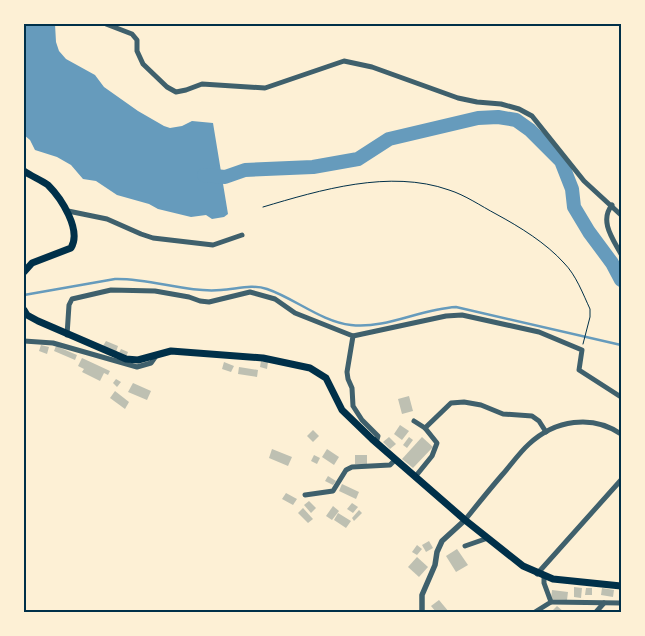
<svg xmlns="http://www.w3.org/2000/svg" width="645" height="636" font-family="Manrope,sans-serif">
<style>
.water{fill:#669bbc}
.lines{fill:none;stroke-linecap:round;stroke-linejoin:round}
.stream{stroke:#669bbc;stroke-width:2.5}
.river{stroke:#669bbc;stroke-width:14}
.building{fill:#bec0b2}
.path{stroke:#003049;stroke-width:1}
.minor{stroke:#3f606c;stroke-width:5}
.tertiary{stroke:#3f606c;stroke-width:5.5}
.secondary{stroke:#003049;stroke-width:7}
.neatline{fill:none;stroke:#003049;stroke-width:2}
</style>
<rect width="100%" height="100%" fill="#fdf0d5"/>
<polygon class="water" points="24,24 55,24 56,42 59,51 66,59 95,75 104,87 138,111 164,126 170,128 182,126 192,121 213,123 228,214 224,217 212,219 206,215 191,217 158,209 149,204 117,195 96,181 83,179 71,165 57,157 35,150 30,140 24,135"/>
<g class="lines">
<path class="stream" d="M24,295L115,279C151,278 186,293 221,290C237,289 252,284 267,289C294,298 322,322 351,325C387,329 420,309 456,307L621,345"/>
<polyline class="river" points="204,175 225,177 245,170 313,167 358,159 389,139 478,118 498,117 516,120 530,130 561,161 572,189 574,207 589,232 612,263 621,280"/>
</g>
<g class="building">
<polygon points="106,341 118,346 116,352 103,346"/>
<polygon points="41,345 49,347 47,354 39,351"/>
<polygon points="56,346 77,355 75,360 54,351"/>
<polygon points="121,349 128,352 126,357 119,353"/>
<polygon points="82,358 110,371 108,375 104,373 100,381 82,372 84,369 78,366"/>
<polygon points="261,361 268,362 267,369 260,367"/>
<polygon points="224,362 234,366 231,372 222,369"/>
<polygon points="239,367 258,370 257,377 238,374"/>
<polygon points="116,379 121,382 117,387 113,383"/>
<polygon points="133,383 151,391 147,400 128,392"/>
<polygon points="115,391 129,402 125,409 110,398"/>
<polygon points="409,396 413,411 402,414 398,399"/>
<polygon points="400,425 409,431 402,440 394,434"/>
<polygon points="313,430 319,436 313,442 307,436"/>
<polygon points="389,437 396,444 390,449 383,442"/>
<polygon points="409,437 413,440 407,448 403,445"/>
<polygon points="422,437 433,447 413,468 402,459"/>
<polygon points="272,449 292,457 288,466 269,458"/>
<polygon points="327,449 339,457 334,465 322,457"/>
<polygon points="314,455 320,458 317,464 311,461"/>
<rect x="355" y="455" width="12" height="9"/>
<polygon points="328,476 336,481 333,485 325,481"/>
<polygon points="342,484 359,492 356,499 339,491"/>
<polygon points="286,493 297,499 293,505 282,499"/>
<polygon points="309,501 316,508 311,513 304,505"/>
<polygon points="352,503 358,507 353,513 347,509"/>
<polygon points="333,506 339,511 332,520 326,516"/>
<polygon points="303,508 313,519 308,523 298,513"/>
<polygon points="359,510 362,513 354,521 352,518"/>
<polygon points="338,513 351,521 346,528 334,520"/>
<polygon points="429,541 433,548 426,552 422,545"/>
<polygon points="417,545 422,549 417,555 412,552"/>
<polygon points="457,549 468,565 456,572 446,556"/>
<polygon points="417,557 428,567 419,577 408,567"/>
<polygon points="574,587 582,588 581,598 574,597"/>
<polygon points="586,588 592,588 592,595 585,595"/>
<polygon points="602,588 614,590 613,597 601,595"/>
<polygon points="552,590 568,592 567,600 551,599"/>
<polygon points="439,600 449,612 436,612 431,606"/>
<polygon points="557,606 564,612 553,612 552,611"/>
</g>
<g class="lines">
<path class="path" d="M263,207C320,190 390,169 449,190C465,195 481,206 496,214C520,227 546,243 564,263C576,275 583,294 590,309V317L583,344"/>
<g class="minor">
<polyline points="106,24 132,34 137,40 137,51 143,64 167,87 176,92 186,90 202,84 265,88 344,61 372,67 458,98 477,102 501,104 519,109 532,116 584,181 621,215"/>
<path d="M612,205C599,221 613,239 621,254"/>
<polyline points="68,211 107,219 141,234 153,238 213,245 242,235"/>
<polyline points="67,335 69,305 72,299 111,290 155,291 189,297 200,301 209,302 250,292 275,299 295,313 353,336 347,372 348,379 352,388 353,406 362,420 378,436 376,443"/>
<polyline points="353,336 446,316 462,315 539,332 582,350 579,370 621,397"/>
<polyline points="24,341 53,343 137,367 151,363 156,356"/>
<polyline points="414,421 425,428 437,443 432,456 415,477"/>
<polyline points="425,428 451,403 464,402 481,405 503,414 532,416 539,421 546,432"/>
<polyline points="305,495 333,491 346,470 352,467 390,465 395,460"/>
<path d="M465,520C477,505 489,490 502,475C511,465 519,453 529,444C555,420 592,414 621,434"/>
<polyline points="465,546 488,538"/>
<polyline points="537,574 621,480"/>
<polyline points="551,602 621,603"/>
<polyline points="535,612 551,602 544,583 544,576"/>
<polyline points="596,612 604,603"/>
</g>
<polyline class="tertiary" points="422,612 422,595 435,565 437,552 442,541 465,520"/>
<g class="secondary">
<path d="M24,171C31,176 41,180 48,185C61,198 82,230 71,248L32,263L24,272"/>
<polyline points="24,310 27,315 38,321 126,359 138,360 171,351 263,358 310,368 326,378 342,410 372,439 465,520 523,566 553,579 621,586"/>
</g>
</g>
<rect width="645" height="636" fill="none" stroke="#fdf0d5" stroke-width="50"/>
<rect x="25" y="25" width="595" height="586" class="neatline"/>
</svg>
